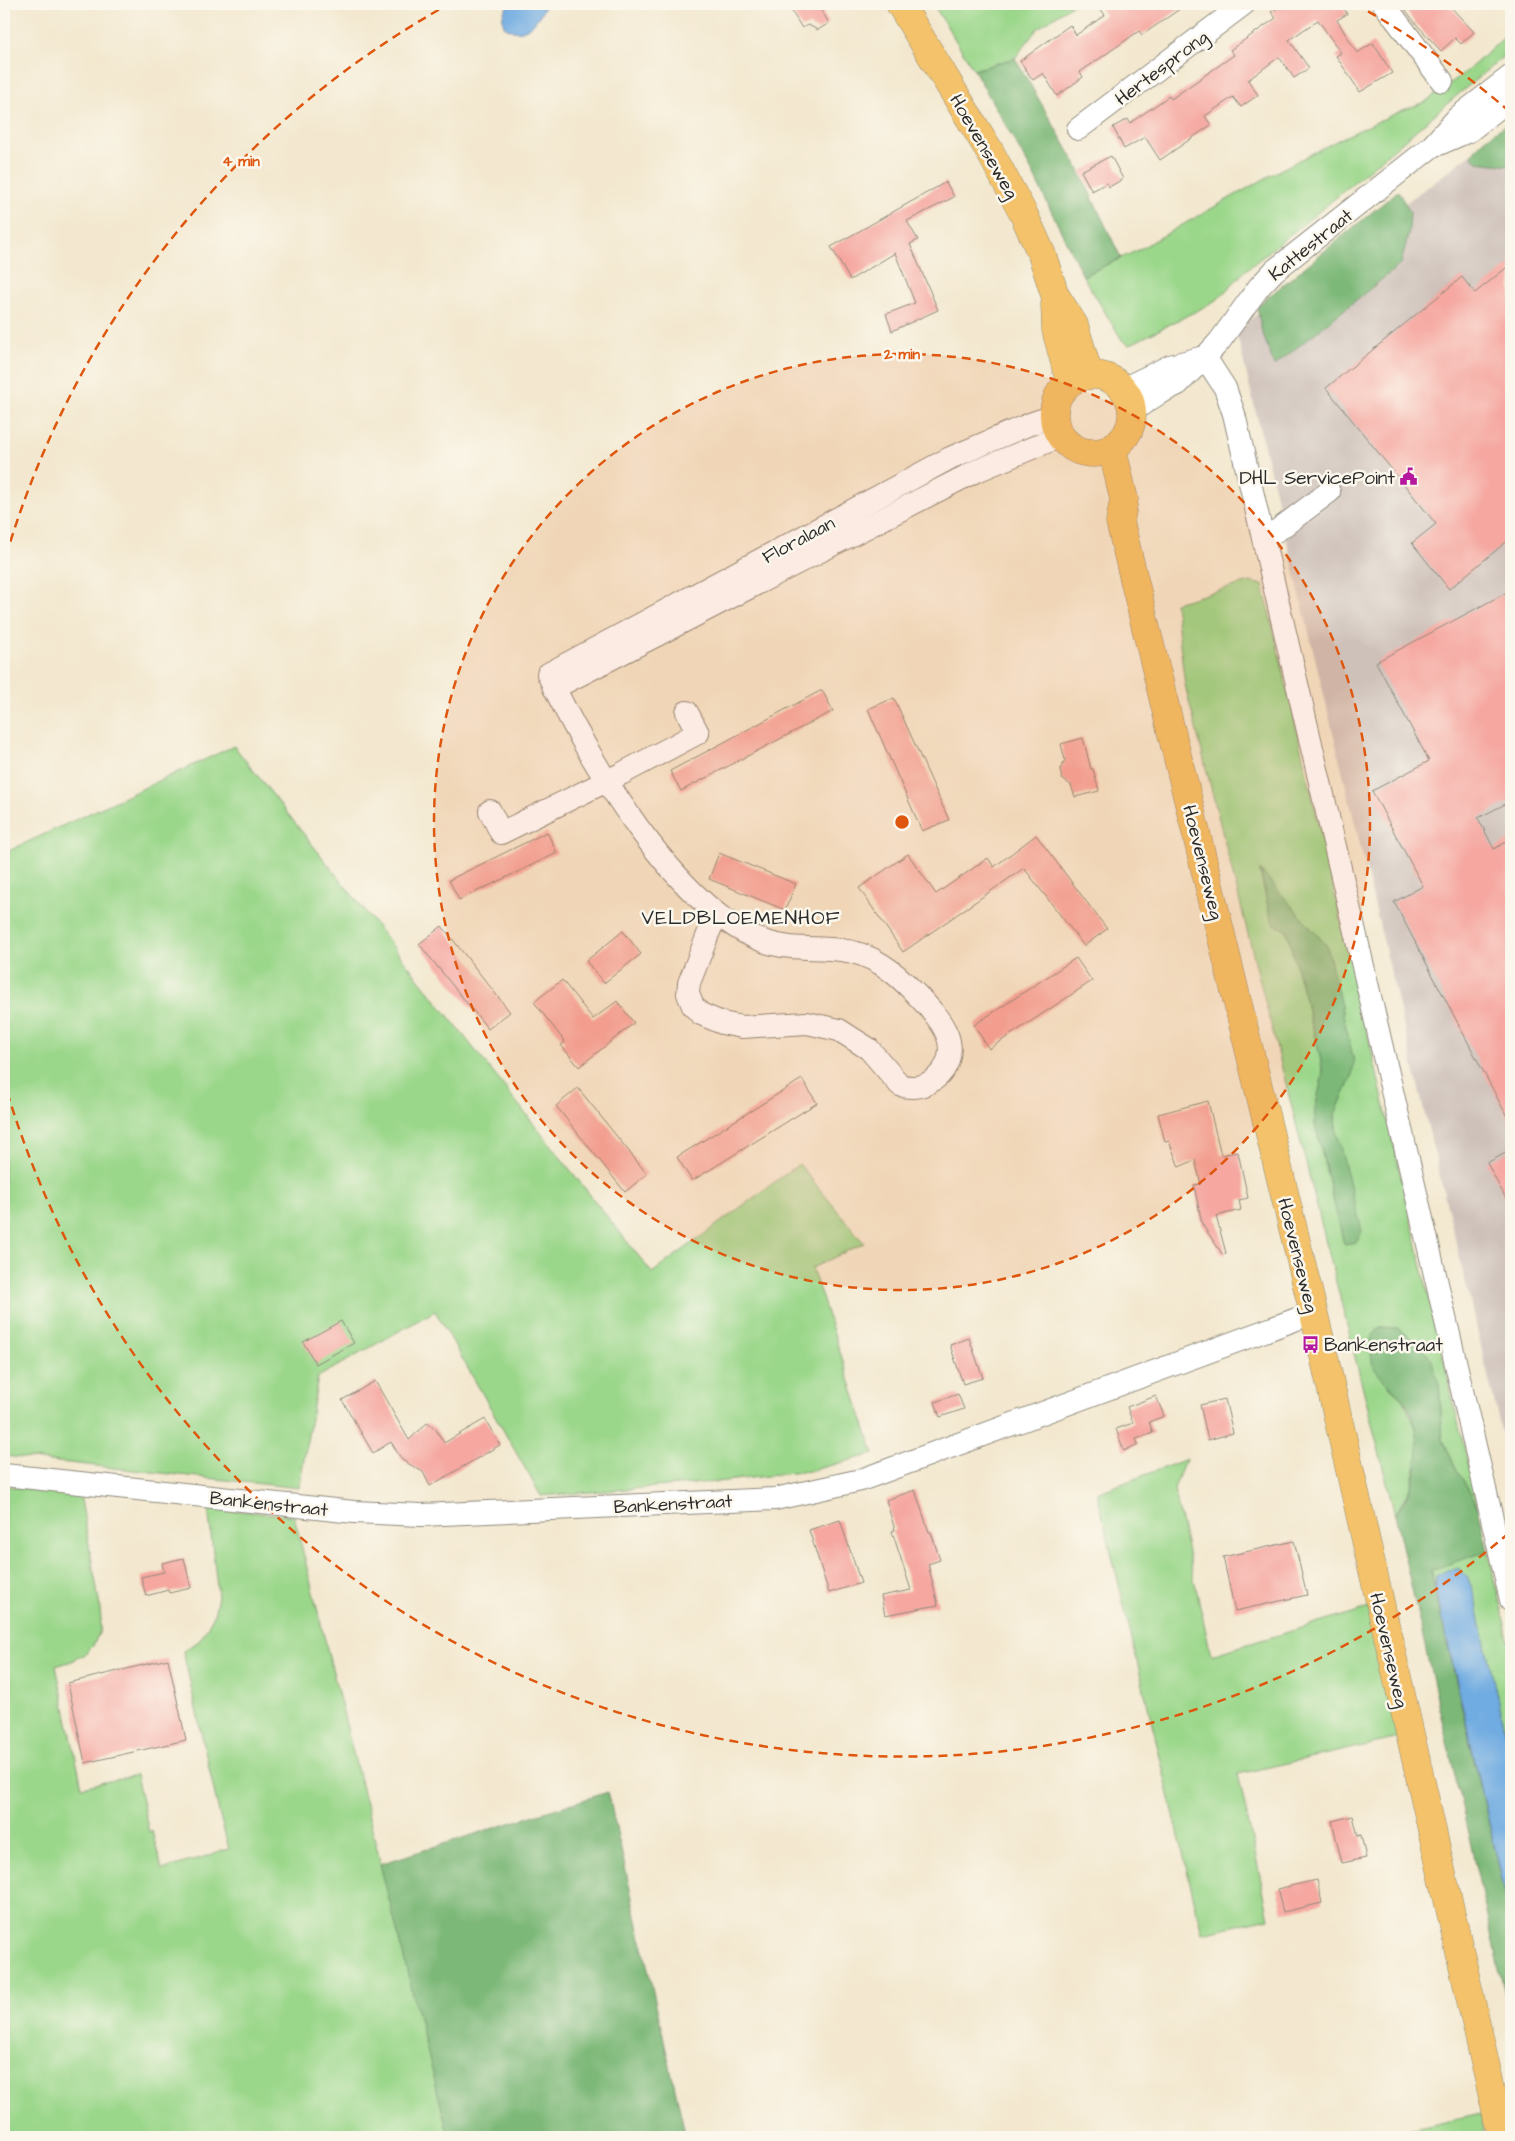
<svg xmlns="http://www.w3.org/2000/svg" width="1515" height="2141" font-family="'Architects Daughter',sans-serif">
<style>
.industrial{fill:#cec1ba}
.green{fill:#9bd78b;stroke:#63815b;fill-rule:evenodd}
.forest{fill:#7cb877;stroke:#547251}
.water{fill:#6fabe1;stroke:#4d6b86}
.building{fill:#f5a7a0}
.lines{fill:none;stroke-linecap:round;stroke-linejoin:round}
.minor-casing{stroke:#8f8a7d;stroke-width:24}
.major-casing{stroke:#8f8a7d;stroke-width:29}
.minor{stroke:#fff;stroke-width:22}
.major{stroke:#f3c26a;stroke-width:28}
.ring{fill:none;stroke:#df570e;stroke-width:2.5;stroke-dasharray:9 6}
.labels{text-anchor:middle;stroke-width:5;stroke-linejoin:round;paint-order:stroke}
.street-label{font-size:19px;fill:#2b2b2b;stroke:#fbf7ec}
.poi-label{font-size:19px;fill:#2b2b2b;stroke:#fbf7ec;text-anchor:end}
.neighbourhood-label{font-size:20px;letter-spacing:1px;fill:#2b2b2b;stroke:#fbf7ec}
.centre{fill:#df570e;stroke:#fbf7ec;stroke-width:2.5}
.ring-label{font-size:15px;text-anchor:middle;font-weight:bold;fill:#df570e;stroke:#fbf7ec;stroke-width:5;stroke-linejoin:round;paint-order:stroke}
</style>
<rect width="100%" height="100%" fill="#fbf7ec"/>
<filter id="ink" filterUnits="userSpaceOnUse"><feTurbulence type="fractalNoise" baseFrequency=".02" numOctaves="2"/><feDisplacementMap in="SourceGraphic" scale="10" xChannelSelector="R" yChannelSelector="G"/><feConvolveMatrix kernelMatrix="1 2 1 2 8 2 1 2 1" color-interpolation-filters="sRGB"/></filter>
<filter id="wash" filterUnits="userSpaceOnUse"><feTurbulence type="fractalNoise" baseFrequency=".0096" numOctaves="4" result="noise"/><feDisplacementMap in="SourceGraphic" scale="20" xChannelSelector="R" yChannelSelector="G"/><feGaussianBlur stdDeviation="1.12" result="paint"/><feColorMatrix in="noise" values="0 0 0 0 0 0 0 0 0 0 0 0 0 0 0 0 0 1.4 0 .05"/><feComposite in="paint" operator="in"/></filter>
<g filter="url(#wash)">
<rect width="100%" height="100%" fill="#f3e8cf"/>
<polygon class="industrial" points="1511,124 1511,1471 1236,330"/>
<g class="green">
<polygon points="933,4 1073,4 1037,29 1015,58 974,70"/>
<polygon points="1511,31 1511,50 1327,205 1246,270 1216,301 1129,345 1122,340 1083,276 1136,251 1280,170 1344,137 1403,110 1425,102 1467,71"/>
<path d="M1250,582L1263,585L1478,1507L1455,1466L1443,1440L1439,1384L1417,1342L1397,1328L1380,1327L1389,1386L1402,1398L1418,1432V1455L1411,1486L1395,1515L1185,685L1175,603ZM1260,872L1352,1076L1335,1114L1344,1244L1315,1124V1109L1323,1074L1320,1056L1287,931L1274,924L1270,915Z"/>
<polygon points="234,746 652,1273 799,1164 864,1243 812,1268 874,1454 809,1471 717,1482 541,1496 435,1311 318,1377 299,1488 4,1456 4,853"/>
<polygon points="1187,1459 1183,1465 1174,1489 1211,1655 1369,1608 1399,1738 1238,1774 1269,1918 1202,1933 1097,1493"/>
<polygon points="4,1486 80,1494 99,1601 101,1619 100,1631 93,1646 84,1655 72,1661 56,1666 82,1787 136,1775 149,1832 152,1831 162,1870 229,1849 219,1813 183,1651 199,1641 206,1630 214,1615 218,1596 208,1508 294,1516 449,2137 4,2137"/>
<polygon points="1488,1551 1511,1651 1511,1760 1474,1594 1467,1576 1458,1569 1436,1576 1435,1586 1430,1569"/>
<polygon points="1481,2114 1485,2137 1378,2137"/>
</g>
<g class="forest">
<polygon points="1015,58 1076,164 1121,258 1083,276 1031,170 974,70"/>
<path d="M1511,121V166L1477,162L1472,157C1477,141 1498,131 1511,121Z"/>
<polygon points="1398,191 1410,212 1409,231 1401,264 1274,366 1261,328 1257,306"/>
<polygon points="1260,870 1327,946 1354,1061 1352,1076 1335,1114 1336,1131 1362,1231 1356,1242 1344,1244 1315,1124 1315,1109 1323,1074 1320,1056 1287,931 1274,924 1270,915"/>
<path d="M1380,1327L1397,1328L1417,1342L1431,1358L1439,1384L1443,1440L1455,1466L1478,1507L1488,1551L1430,1570L1511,1919V2021L1395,1515C1420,1483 1428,1429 1401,1397C1392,1387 1378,1377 1373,1365C1370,1358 1372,1345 1371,1338Z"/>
<polygon points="608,1792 686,2137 449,2137 380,1864"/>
</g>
<g class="water">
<path d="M509,4H546C538,20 524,42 504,26C501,16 503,12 509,4Z"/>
<polygon points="1458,1569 1467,1576 1474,1594 1511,1760 1511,1919 1435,1586 1436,1576 1447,1570"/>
</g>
<g id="blocks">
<g class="building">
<polygon points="787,4 817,4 829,23 818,30 808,25 802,28"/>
<polygon points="1097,4 1187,4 1142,35 1139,31 1109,52 1080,72 1083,77 1057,96 1043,73 1033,80 1020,61 1070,25 1076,35 1105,15"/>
<polygon points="1284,4 1342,4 1347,14 1337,20 1357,53 1373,43 1392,73 1360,92 1336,56 1341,53 1318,20 1289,40 1309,68 1294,78 1279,57 1248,80 1258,95 1241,107 1233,97 1205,116 1211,125 1160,160 1145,137 1124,149 1113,127 1128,119 1130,123 1169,96 1171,99 1234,55 1230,50 1276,18 1271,12"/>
<polygon points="1401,4 1448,4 1474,32 1461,44 1455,38 1441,51 1417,25"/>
<polygon points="1111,156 1123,179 1109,187 1107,183 1092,191 1081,171"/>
<polygon points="946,182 954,197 907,221 918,240 910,244 938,310 892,331 886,314 915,303 895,253 850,280 831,247"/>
<polygon points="1511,264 1511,538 1449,589 1412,543 1436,524 1326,388 1462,277 1475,293"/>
<polygon points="1511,590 1511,801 1478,818 1494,849 1511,839 1511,1124 1394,902 1423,886 1372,791 1429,761 1376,662"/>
<polygon points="822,690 833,711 681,791 670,771"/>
<polygon points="894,698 949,820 922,831 868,709"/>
<polygon points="1083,738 1091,769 1093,769 1099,791 1075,797 1071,785 1062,779 1060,770 1065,760 1061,744"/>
<polygon points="547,832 557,853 459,900 449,880"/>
<polygon points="1036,835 1107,929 1084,946 1024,868 903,952 859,888 908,854 936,894 988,858 994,867"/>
<polygon points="719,853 796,884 785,910 709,879"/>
<polygon points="442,926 510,1012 488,1029 419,944"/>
<polygon points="623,931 641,954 604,983 586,961"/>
<polygon points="1076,958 1092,981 989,1049 974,1025"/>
<polygon points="562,980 593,1019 617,1001 634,1023 579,1067 561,1045 565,1042 534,1002"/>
<polygon points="802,1079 817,1103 692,1181 677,1157"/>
<polygon points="578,1088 647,1174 625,1192 556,1106"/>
<polygon points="1208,1101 1221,1155 1238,1152 1248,1198 1239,1200 1241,1210 1216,1216 1226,1253 1223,1255 1202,1224 1194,1185 1201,1184 1195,1160 1179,1167 1169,1141 1165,1142 1158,1114"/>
<polygon points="1511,1150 1511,1208 1487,1163"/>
<polygon points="341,1321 354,1343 316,1364 303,1342"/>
<polygon points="969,1338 983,1378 963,1384 950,1345"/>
<polygon points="375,1381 409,1440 427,1423 435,1428 444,1443 485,1419 500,1445 430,1486 423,1472 402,1460 391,1442 373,1453 342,1400"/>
<polygon points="958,1394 964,1409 940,1417 935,1402"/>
<polygon points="1156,1396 1164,1416 1149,1422 1153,1433 1136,1439 1138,1444 1124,1451 1116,1429 1133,1423 1127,1407"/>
<polygon points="1225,1399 1233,1433 1208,1440 1200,1405"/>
<polygon points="915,1490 929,1532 931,1532 940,1560 928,1564 938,1605 885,1615 881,1596 911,1590 892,1531 895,1530 886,1500"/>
<polygon points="840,1520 861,1583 829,1593 809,1530"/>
<polygon points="1294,1541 1307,1595 1235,1611 1223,1557"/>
<polygon points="184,1558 191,1588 169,1593 168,1590 146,1596 141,1577 164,1572 162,1563"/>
<polygon points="168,1659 186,1740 85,1763 68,1683"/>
<polygon points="1353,1816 1358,1836 1361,1835 1366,1858 1342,1863 1332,1821"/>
<polygon points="1317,1880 1322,1903 1283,1912 1277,1889"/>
</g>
</g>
</g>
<g filter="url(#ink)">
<use href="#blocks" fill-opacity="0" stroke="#8f8a7d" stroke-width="1"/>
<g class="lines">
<defs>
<g id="minor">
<polyline points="1384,4 1442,81"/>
<polyline points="1078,129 1244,4"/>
<polyline points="1439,144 1469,131 1511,98"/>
<polyline points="1205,357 1225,388 1234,414 1511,1600"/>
<polyline points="1123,389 1170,366 1204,357"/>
<polyline points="1132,411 1158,394 1178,384 1205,357 1219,342 1259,287 1274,271 1431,147 1458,117 1511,76"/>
<polyline points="1263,537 1278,530 1329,492"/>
<polyline points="554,688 974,472 1061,436"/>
<polyline points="490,811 501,833 621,774 698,733 687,712"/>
<path d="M716,914L689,983L688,994L693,1006L701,1014L722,1023L742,1027L807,1023L839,1030L869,1049L900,1085C927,1094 955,1070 949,1041C945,1023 927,1005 914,992C894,971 871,953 841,950C815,947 790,950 766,942C678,912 585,755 548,674L950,458L1030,424L1054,416"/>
<polyline points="4,1475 354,1512 421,1515 775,1499 861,1480 1313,1313"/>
</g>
<g id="major">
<polyline points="900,4 989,150 1024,215 1042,255 1055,295 1074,325 1089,375"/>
<polyline points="1055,304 1056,330 1070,382"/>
<circle cx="1093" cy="414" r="39"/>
<polyline points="1112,448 1124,499 1120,522 1320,1339 1502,2137"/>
</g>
</defs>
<use href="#minor" class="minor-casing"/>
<use href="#major" class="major-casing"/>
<use href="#minor" class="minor"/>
<use href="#major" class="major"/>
</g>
</g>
<circle cx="902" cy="822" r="468" fill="#df570e" fill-opacity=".12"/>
<g class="ring">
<circle cx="902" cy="822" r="468"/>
<path d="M1509 1533A935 935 0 0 1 6 1088M6 556A935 935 0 0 1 449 4M1355 4A935 935 0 0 1 1509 111"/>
</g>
<defs>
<symbol id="civic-bare" viewBox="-9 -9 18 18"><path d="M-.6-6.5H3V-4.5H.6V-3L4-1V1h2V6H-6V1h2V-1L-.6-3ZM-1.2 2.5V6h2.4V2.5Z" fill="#b5179e" stroke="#fbf7ec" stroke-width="2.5" paint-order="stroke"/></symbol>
<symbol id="bus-bare" viewBox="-9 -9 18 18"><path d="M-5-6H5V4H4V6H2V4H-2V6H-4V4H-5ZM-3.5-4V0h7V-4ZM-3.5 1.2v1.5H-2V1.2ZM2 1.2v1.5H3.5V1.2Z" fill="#b5179e" stroke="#fbf7ec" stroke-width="2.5" paint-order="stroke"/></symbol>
</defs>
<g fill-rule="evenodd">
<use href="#civic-bare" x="1396" y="464" width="25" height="25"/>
<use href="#bus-bare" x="1298" y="1332" width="25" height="25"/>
</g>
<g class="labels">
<g class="street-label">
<text transform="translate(1161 67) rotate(-37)" y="7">Hertesprong</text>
<text transform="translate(985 146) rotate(60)" y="7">Hoevenseweg</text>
<text transform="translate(1310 244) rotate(-39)" y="7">Kattestraat</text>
<text transform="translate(798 539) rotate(-28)" y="7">Floralaan</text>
<text transform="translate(1204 862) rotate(76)" y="7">Hoevenseweg</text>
<text transform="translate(1299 1255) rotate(76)" y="7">Hoevenseweg</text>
<text transform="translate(269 1503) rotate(6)" y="7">Bankenstraat</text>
<text transform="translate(673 1503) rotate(-3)" y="7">Bankenstraat</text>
<text transform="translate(1390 1650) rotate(77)" y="7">Hoevenseweg</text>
</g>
<g class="poi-label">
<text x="1395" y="484">DHL ServicePoint</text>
<text x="1324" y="1351" text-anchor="start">Bankenstraat</text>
</g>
<g class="neighbourhood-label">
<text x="741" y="924">VELDBLOEMENHOF</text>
</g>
</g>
<circle cx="902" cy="822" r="8" class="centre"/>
<g class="ring-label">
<text x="241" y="166">4 min</text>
<text x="902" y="359">2 min</text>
</g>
<rect width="1515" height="2141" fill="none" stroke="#fbf7ec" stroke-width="20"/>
</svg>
